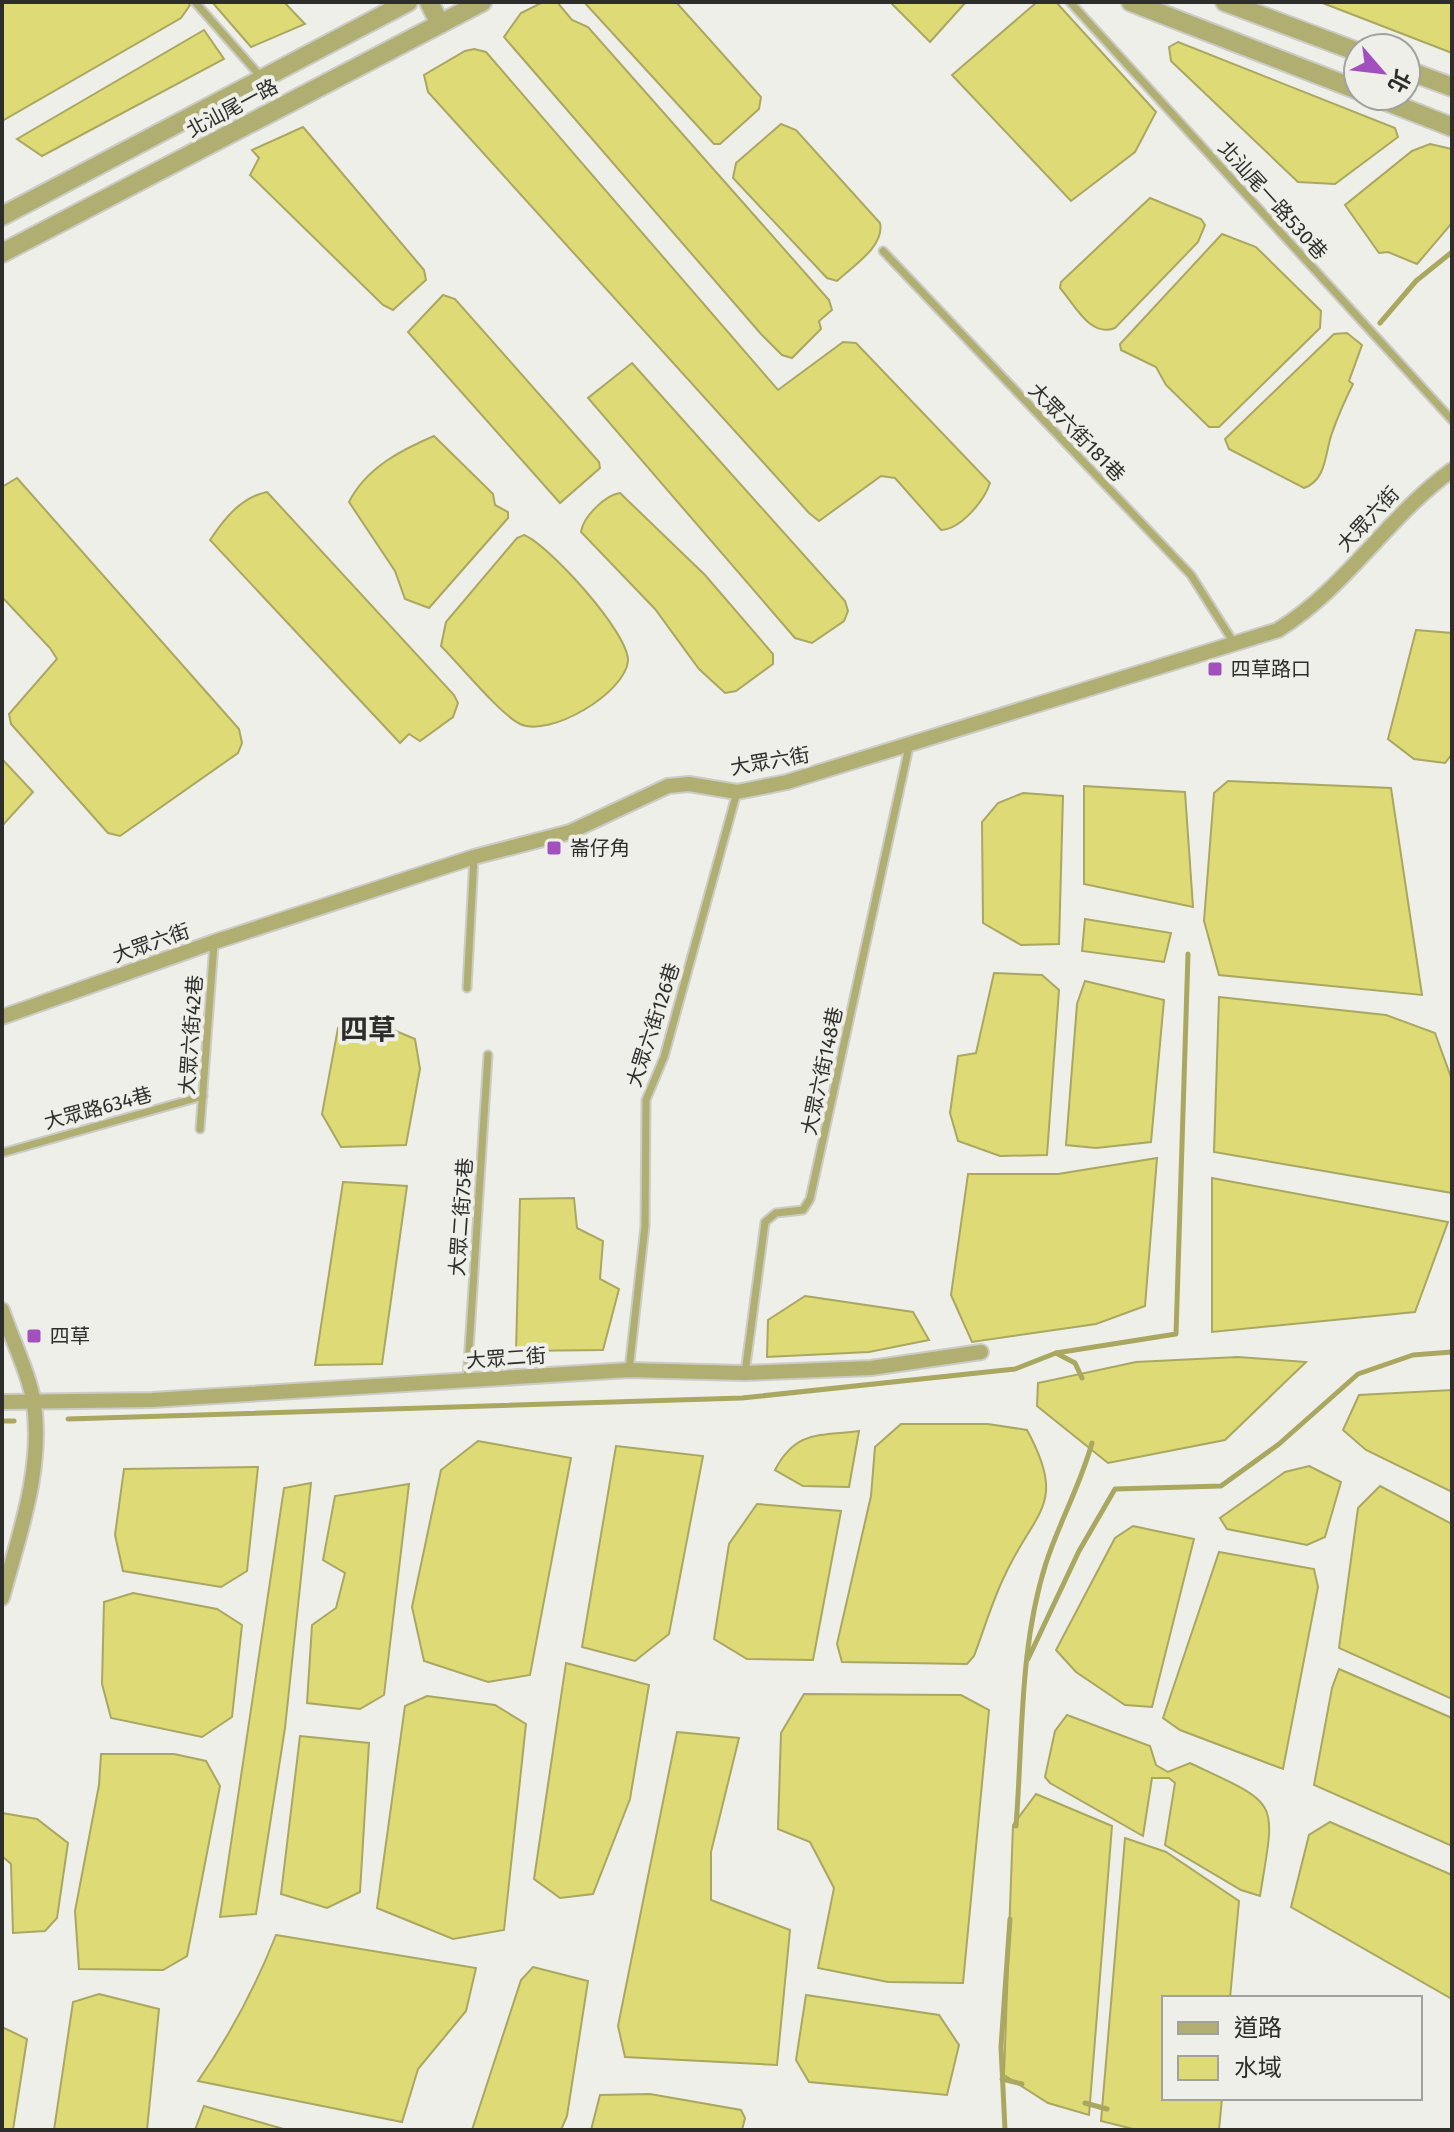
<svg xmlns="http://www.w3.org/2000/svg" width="1454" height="2132" font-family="'Fira Sans','Noto Sans TC',sans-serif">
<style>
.water{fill:#dedb77;stroke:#a9a760;stroke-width:2}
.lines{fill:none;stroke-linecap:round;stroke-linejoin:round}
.stream{stroke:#a9a760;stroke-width:5}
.service-casing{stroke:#ccccc7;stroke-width:11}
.minor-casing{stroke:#ccccc7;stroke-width:18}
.tertiary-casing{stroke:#ccccc7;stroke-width:22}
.service{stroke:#b0af71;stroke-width:7}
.minor{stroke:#b0af71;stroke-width:14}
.tertiary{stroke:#b0af71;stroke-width:18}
.poi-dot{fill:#a350bf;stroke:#efefe9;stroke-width:3}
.labels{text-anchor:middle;stroke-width:8;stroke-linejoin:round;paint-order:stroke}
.street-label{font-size:20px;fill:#2d2d2b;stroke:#efefe9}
.poi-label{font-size:20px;fill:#2d2d2b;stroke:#efefe9;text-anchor:start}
.district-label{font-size:28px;font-weight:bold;fill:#2d2d2b;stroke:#efefe9}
</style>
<rect width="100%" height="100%" fill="#efefe9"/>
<g class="water">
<polygon points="2,2 187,2 190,5 181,18 2,121"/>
<polygon points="212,2 284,2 305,24 251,47"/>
<polygon points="543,2 557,2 572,20 588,27 829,300 832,310 819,321 821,329 792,358 782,355 761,334 504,37 521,13"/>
<polygon points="584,2 676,2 761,97 759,109 720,144 714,144"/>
<polygon points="890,2 966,2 930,42"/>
<polygon points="1037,2 1056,2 1156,112 1135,152 1071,201 952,75"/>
<polygon points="1320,2 1452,2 1452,53"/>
<polygon points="204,30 224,59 42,156 17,139"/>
<polygon points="1178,42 1395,128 1398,137 1335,184 1298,182 1171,61 1169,47"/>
<path d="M474,49L486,52L778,390L843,342L856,343L990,483C984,501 961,529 941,530L895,478L881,476L819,521L809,513L428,92L424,75L465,51Z"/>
<path d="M781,124L796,130L880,223C885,246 853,266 837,281L827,278L733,178L736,163Z"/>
<polygon points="303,127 424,270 426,280 393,310 383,305 250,175 259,158 252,150"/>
<polygon points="1430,144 1452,149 1452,223 1417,264 1388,252 1379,253 1345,205 1412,151"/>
<path d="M1150,198L1201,219L1205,225L1198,242L1115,328C1090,338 1075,305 1060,288L1061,282Z"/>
<polygon points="1222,234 1256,247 1321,311 1320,328 1219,427 1209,427 1166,385 1156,367 1121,350 1120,344"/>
<polygon points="443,295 455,299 599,462 600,468 560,503 408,332"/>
<path d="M1347,333L1362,345L1349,381L1353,384C1345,400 1338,416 1332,433C1325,452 1327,480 1304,488L1229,449L1225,439L1334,334Z"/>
<polygon points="632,363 845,601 848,611 844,621 812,643 795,638 588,398"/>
<path d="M434,436L493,494L495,505L508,512V518L429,608L405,599L395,571L349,502C366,468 401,450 434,436Z"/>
<polygon points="17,478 239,729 242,743 238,753 120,836 108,833 11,724 9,714 57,659 50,648 2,597 2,487"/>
<path d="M267,492L454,695L458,703L453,717L420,741L409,734L400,743L210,540C224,519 241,497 267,492Z"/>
<path d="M620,493L705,575L773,654V664L736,691L725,693L699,669L655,609L581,532C583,517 605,495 620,493Z"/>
<path d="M524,535C549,545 629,633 628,661C625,693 550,738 520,724C500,714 459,664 441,646L446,622L517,538Z"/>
<polygon points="1416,630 1452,633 1452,754 1445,763 1414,759 1388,739"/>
<polygon points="2,759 33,792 2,826"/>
<polygon points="1228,781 1391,788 1422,995 1219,975 1204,921 1214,793"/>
<polygon points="1084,786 1185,792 1193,907 1084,884"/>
<polygon points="1023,793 1063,796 1059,944 1021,945 983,923 982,822 998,803"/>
<polygon points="1085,919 1171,933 1164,962 1082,951"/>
<polygon points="994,973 1042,975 1059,990 1047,1155 1000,1156 958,1141 950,1113 958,1056 976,1053"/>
<polygon points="1085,981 1164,1000 1151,1142 1096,1148 1066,1145 1077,1004"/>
<polygon points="1219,997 1386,1015 1435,1033 1452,1080 1452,1193 1214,1152"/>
<polygon points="377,1023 415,1039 420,1069 406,1145 341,1147 322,1114 338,1028"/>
<polygon points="1157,1158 1145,1306 1096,1324 972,1342 951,1295 968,1174 1058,1174"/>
<polygon points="1212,1178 1448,1222 1415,1312 1212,1332"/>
<polygon points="343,1182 407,1186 382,1364 315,1365"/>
<polygon points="574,1198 577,1228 603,1241 600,1279 619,1289 603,1350 516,1351 520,1199"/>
<polygon points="805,1296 913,1312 929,1340 869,1352 767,1357 768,1320"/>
<polygon points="1238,1357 1306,1362 1225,1440 1108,1463 1037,1406 1038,1383 1136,1362"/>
<polygon points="1452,1390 1452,1492 1366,1450 1343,1430 1359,1395"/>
<path d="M901,1424H988L1027,1430C1068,1505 1035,1510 1005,1575C992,1601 984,1630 974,1656L967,1664L842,1662L837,1644L871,1496L875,1447Z"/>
<path d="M859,1431L849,1487L803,1486L775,1470C796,1430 819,1436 859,1431Z"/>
<polygon points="478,1441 571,1458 530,1675 488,1682 424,1661 412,1607 441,1470"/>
<polygon points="616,1446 703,1456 669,1634 635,1661 582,1647"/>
<polygon points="1309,1466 1341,1482 1325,1537 1307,1545 1227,1529 1220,1518 1285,1472"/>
<polygon points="258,1467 247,1571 221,1587 123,1571 115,1535 124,1469"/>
<polygon points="311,1483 285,1728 256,1914 220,1917 284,1488"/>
<polygon points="409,1484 384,1695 360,1709 307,1703 312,1625 336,1608 345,1573 323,1560 335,1496"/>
<polygon points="1380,1486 1452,1524 1452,1699 1339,1648 1358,1508"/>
<polygon points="757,1504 841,1511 813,1660 747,1659 714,1639 729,1544"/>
<polygon points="1133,1526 1194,1539 1152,1707 1125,1705 1076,1672 1056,1650 1115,1538"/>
<polygon points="1219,1552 1314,1569 1318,1587 1283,1769 1180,1730 1163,1718"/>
<polygon points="133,1593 217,1609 242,1625 232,1717 202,1737 111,1718 102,1684 104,1602"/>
<polygon points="566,1663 649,1685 630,1799 593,1894 560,1898 534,1879"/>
<polygon points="1339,1669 1452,1718 1452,1846 1314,1785 1332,1688"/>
<polygon points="804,1694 961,1695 989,1710 963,1983 888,1982 818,1968 834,1888 810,1842 778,1829 781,1733"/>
<polygon points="427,1696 495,1705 526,1724 504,1930 453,1939 377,1908 405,1706"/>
<path d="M1067,1715L1150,1746L1156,1765L1168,1772L1190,1763C1281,1806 1276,1797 1260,1896L1241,1890L1165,1845L1175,1783L1169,1778H1152L1143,1836L1050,1783L1045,1777L1055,1731Z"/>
<polygon points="677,1732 739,1738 711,1852 711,1900 790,1930 777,2065 625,2057 618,2026"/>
<polygon points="300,1736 369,1743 360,1892 327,1908 281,1894"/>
<polygon points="101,1754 174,1754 206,1761 220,1786 187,1956 163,1970 79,1969 75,1911 99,1785"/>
<polygon points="1036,1794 1112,1826 1089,2115 1048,2103 1004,2075 1013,1825"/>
<polygon points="2,1813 37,1819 68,1843 57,1918 45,1931 13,1933 11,1864 2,1856"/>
<polygon points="1330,1822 1452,1875 1452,1999 1291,1907 1309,1835"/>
<polygon points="1125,1838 1166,1852 1239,1901 1230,1998 1164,1998 1164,2098 1222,2098 1219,2130 1137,2130 1101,2121"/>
<path d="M276,1935L476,1968L466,2011L418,2069L402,2122L198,2081C231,2034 255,1988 276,1935Z"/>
<polygon points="533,1967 588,1981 567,2116 561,2130 472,2130 521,1980"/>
<polygon points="99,1994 159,2009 147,2130 54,2130 73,2002"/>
<polygon points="806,1995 939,2015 959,2045 947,2095 809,2082 796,2060"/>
<polygon points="2,2027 27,2039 13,2130 2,2130"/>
<polygon points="650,2094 741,2110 745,2118 742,2130 591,2130 600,2095"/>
<polygon points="204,2106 287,2130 195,2130"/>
</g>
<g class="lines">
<g class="stream">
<polyline points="1380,323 1416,281 1452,252"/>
<polyline points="1056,1353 1075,1363 1082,1378"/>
<polyline points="68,1419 742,1398 1015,1369 1056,1353 1176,1334 1188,954"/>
<polyline points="2,1421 14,1421"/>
<polyline points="1028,1659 1079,1551 1115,1489 1221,1486 1279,1444 1358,1374 1413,1355 1452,1352"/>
<path d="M1016,1826C1023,1738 1019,1648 1046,1563C1059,1523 1080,1486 1092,1443"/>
<polyline points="1002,2079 1022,2084"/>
<polyline points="1085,2103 1107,2109"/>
<polyline points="1005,2130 1001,2047 1010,1919"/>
</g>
<defs>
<g id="service">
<polyline points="195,2 261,77"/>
<polyline points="1070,2 1452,420"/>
<polyline points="883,251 1191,575 1234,643"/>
<polyline points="467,988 474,857"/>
<polyline points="200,1129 214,944"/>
<polyline points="2,1153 203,1096"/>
<polyline points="629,1370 645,1226 646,1100 664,1057 737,792"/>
<polyline points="745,1373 765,1222 776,1213 803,1210 810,1199 909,747"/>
<polyline points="467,1380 488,1055"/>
</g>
<g id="minor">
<path d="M2,1017L214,942L474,857L570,832L668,786L689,784L737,792L787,782L1278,630C1346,588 1387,517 1452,470"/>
<path d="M2,1310C12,1340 29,1373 34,1404C43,1470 19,1535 2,1598"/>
<polyline points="2,1402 152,1400 629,1370 745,1373 871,1368 981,1352"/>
</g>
<g id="tertiary">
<polyline points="429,2 440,24"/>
<polyline points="1131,2 1358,90"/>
<polyline points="1225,2 1358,52"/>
<polyline points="1406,70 1452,87"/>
<polyline points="1373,96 1452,127"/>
<polyline points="2,216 408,2"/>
<polyline points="2,253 482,2"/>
</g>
</defs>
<use href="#service" class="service-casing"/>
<use href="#minor" class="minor-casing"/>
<use href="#tertiary" class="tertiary-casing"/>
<use href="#service" class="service"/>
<use href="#minor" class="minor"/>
<use href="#tertiary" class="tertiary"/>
</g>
<g class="poi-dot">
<rect x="1207" y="661" width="16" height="16" rx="4"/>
<rect x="546" y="840" width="16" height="16" rx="4"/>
<rect x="26" y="1328" width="16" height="16" rx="4"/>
</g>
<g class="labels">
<g class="street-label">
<text transform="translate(232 108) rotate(-28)" y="7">北汕尾一路</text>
<text transform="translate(1273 200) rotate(48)" y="7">北汕尾一路530巷</text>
<text transform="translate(1077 432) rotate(46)" y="7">大眾六街181巷</text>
<text transform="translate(1368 519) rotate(-47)" y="7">大眾六街</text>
<text transform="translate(770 761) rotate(-10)" y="7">大眾六街</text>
<text transform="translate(151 943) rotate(-19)" y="7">大眾六街</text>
<text transform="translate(653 1025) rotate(-72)" y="7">大眾六街126巷</text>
<text transform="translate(191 1035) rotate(-86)" y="7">大眾六街42巷</text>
<text transform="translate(822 1071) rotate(-78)" y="7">大眾六街148巷</text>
<text transform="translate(98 1108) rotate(-15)" y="7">大眾路634巷</text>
<text transform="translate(461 1217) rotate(-86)" y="7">大眾二街75巷</text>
<text transform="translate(506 1358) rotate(-4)" y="7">大眾二街</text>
</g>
<g class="poi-label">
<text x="1231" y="676">四草路口</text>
<text x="570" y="855">崙仔角</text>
<text x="50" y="1343">四草</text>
</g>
<g class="district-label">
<text x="368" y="1039">四草</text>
</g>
</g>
<rect width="1454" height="2132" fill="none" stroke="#2d2d2b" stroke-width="8"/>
<rect x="1162" y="1996" width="260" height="104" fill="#efefe9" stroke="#a1a19d" stroke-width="2"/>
<rect x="1178" y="2022" width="40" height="12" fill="#b0af71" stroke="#a1a19d" stroke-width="2"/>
<text x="1234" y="2036" font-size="24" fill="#2d2d2b">道路</text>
<rect x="1178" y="2056" width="40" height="24" fill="#dedb77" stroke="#a1a19d" stroke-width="2"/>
<text x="1234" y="2076" font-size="24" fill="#2d2d2b">水域</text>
<g transform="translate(1382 72) rotate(118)"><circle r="38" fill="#efefe9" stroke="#a1a19d" stroke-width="2"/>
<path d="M0-6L14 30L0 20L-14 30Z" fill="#a350bf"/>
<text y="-12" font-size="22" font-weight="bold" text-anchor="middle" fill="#2d2d2b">北</text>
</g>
</svg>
